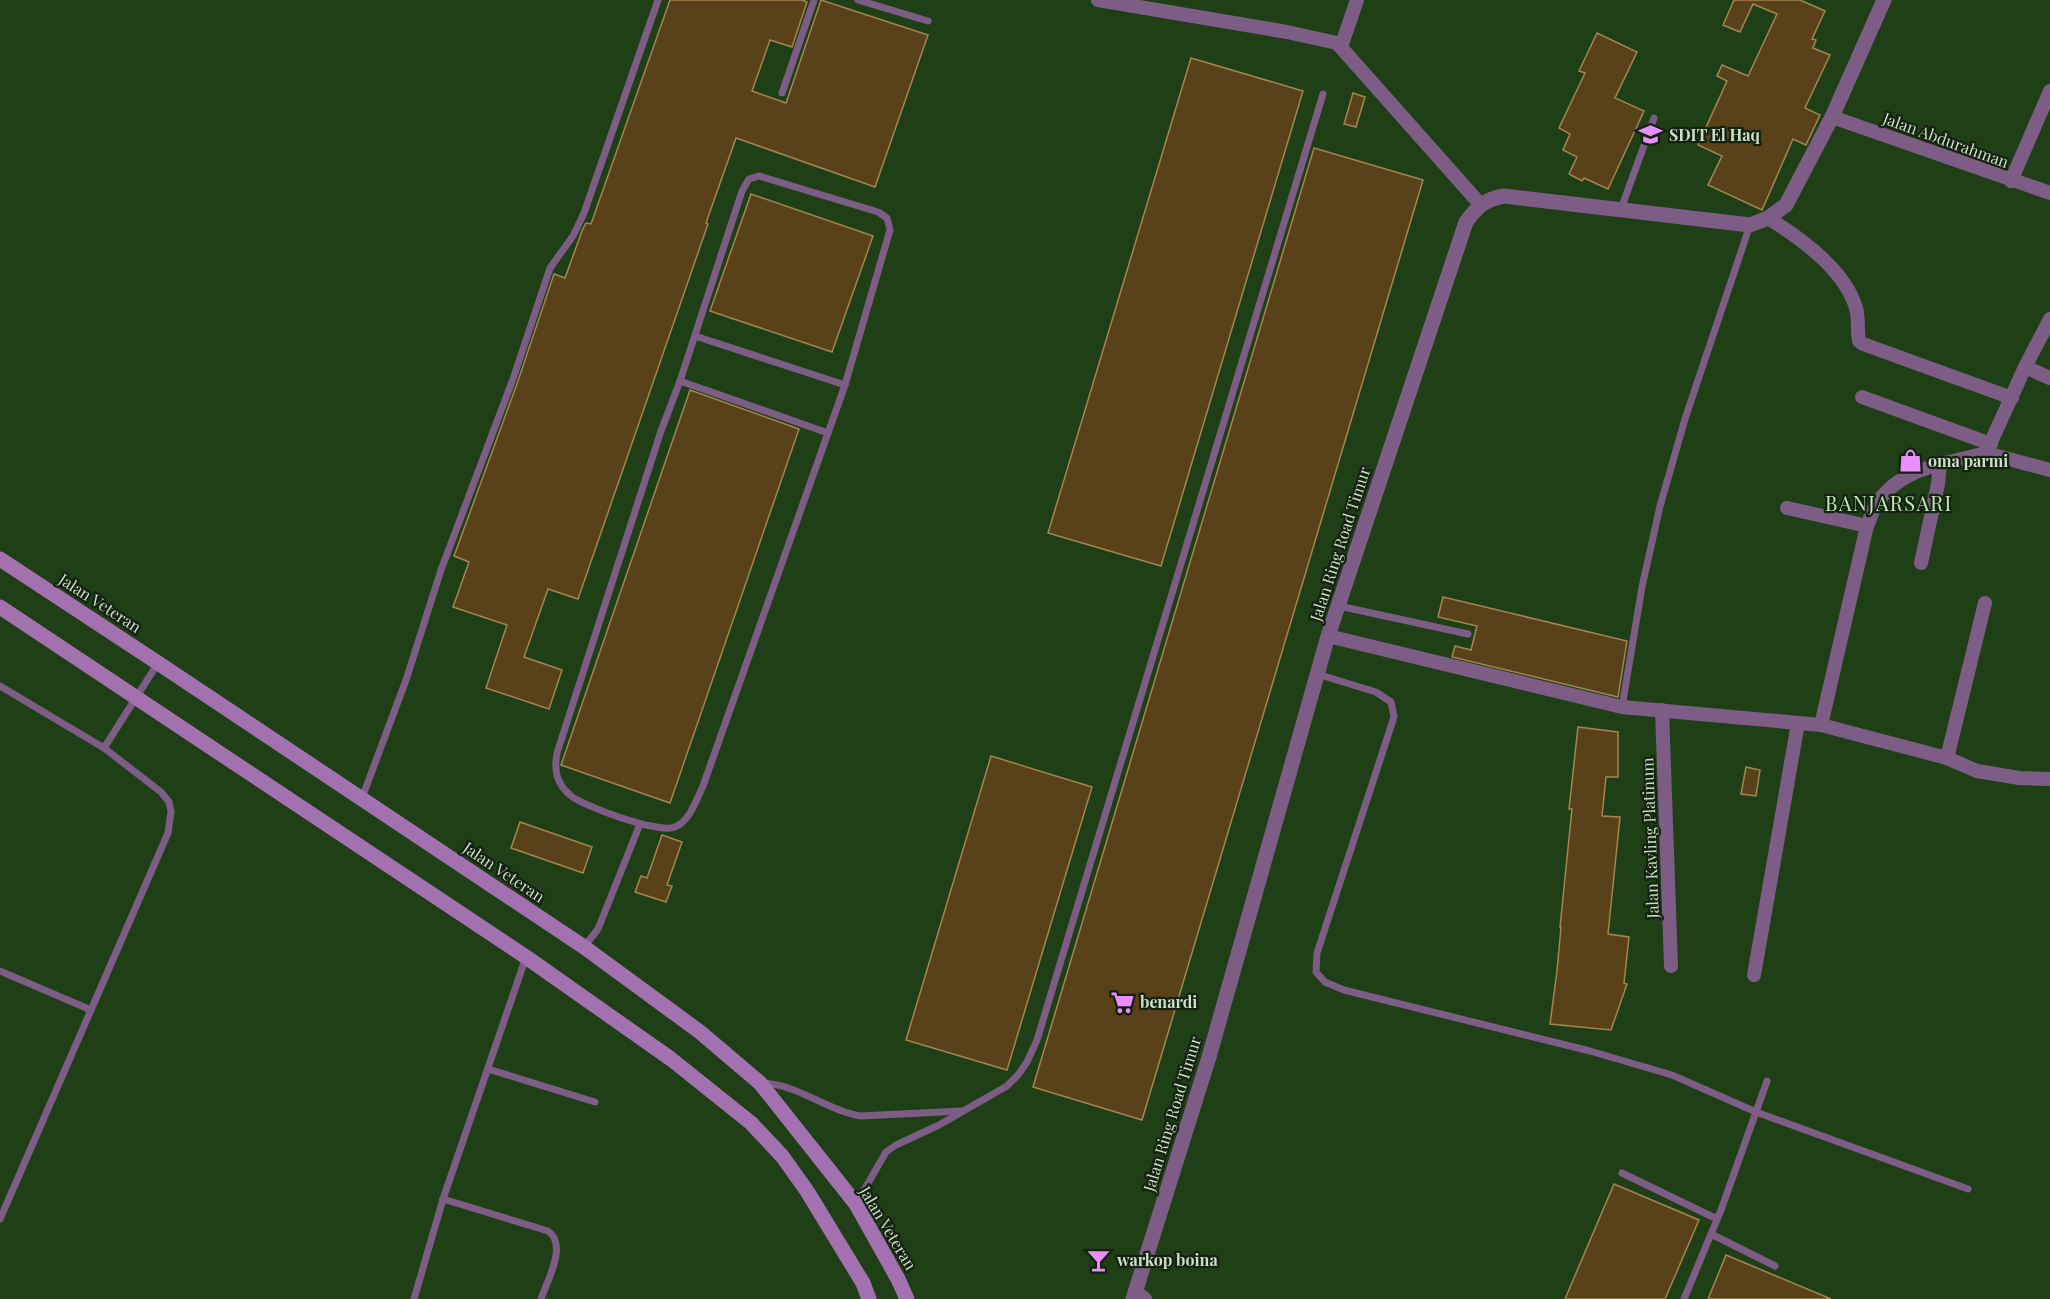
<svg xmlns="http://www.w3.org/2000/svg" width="2050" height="1299" font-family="'Playfair Display',serif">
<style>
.building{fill:#59421a;stroke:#a38553;stroke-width:1.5}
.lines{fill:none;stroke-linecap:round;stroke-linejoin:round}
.service{stroke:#7d5d85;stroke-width:7}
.minor{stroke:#7d5d85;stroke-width:14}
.tertiary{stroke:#7d5d85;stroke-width:15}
.secondary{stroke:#a471b0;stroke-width:15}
.labels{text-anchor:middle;stroke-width:4.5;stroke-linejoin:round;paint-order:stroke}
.poi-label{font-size:16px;font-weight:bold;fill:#ccdfc7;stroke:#142210;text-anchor:start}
.street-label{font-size:16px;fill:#ccdfc7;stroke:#142210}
.quarter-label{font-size:20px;letter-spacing:1.5px;fill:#c2e9b9;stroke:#142210}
</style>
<rect width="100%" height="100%" fill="#1f4017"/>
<g class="building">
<polygon points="670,0 802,0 807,2 792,47 770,40 752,91 786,103 821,0 928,35 875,187 736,138 706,223 708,224 578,599 548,589 524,657 562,670 549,709 486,688 507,625 453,607 469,562 454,556 518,381 554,274 565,278 582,231 586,223 591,224"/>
<polygon points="1734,0 1800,0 1825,11 1812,39 1816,40 1813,48 1830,55 1805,108 1820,115 1806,145 1793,139 1762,210 1708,185 1722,156 1698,145 1727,81 1717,76 1722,65 1748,76 1777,14 1753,4 1740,32 1723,25"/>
<polygon points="1597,33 1637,52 1615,98 1644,111 1608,189 1584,178 1582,181 1569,174 1577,157 1563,150 1570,134 1559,128 1585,73 1579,71"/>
<polygon points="1191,58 1303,91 1161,566 1048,533"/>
<polygon points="1353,93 1365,97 1356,127 1344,124"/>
<polygon points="1314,148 1423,180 1142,1120 1033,1087"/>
<polygon points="751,194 873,236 832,352 710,311"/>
<polygon points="690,390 799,429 670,803 561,765"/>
<polygon points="1443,597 1627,641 1618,697 1452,657 1455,646 1471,650 1477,626 1438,617"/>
<polygon points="1578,727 1618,732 1618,777 1606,777 1602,816 1620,817 1608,934 1629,937 1624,983 1627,984 1611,1030 1550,1024 1557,971 1561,927 1560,927 1572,809 1569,809"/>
<polygon points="991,756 1092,787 1007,1070 906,1040"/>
<polygon points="1746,767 1760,770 1756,796 1741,794"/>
<polygon points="520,822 592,847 583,873 511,848"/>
<polygon points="662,835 682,842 667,885 672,886 666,902 635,892 641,876 647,878"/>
<polygon points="1614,1184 1699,1220 1665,1299 1565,1299"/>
<polygon points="1726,1255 1831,1299 1708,1299"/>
</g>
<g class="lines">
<g class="service">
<polyline points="858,0 928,21"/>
<polyline points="782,93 814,0"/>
<path d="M759,176L878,212L887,218L890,230L845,385L703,786C696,800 690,821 675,827C659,834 582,806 570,795C556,783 554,770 557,753L661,431L680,381L742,191L749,179Z"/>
<polyline points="1621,209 1654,118"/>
<polyline points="695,336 845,385"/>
<polyline points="680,381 828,433"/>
<polyline points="1339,606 1468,634"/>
<polyline points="1317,674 1376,692 1391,702 1394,717 1317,953 1316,972 1325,982 1344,990 1590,1051 1672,1075 1756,1112 1968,1189"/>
<polyline points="0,686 104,748 161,792 169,802 171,812 168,833 91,1010 0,971"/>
<polyline points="1622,707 1642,587 1660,506 1685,419 1750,225"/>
<polyline points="104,748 158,663"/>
<polyline points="362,798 406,680 441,570 513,379 550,268 573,236 584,213 658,0"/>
<polyline points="584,947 598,929 640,824"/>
<polyline points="488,1069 595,1102"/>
<path d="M763,1083C799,1085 826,1110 860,1116L962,1111"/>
<polyline points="1622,1173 1717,1219"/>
<path d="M443,1199L548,1231C568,1245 547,1281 541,1299"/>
<polyline points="856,1204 886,1152 896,1145 939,1125 1007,1086 1018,1075 1027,1062 1037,1040 1323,94"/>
<polyline points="0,1219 91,1010"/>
<polyline points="1711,1234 1775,1266"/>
<polyline points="414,1299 443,1199 526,957"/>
<polyline points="1684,1299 1721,1210 1767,1081"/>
</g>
<g class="minor">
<polyline points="1098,0 1287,32 1337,43 1480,204"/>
<polyline points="1341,47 1357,0"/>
<polyline points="1832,117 2050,193"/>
<polyline points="2011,181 2050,91"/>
<path d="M1768,218C1799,237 1845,270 1856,308C1859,318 1857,330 1859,341L1863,344L2012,398"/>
<polyline points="2025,367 2050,378"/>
<polyline points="1862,397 1991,444"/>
<polyline points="1986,453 2050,470"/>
<polyline points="1787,508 1867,526"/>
<polyline points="1921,563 1938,484 1940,464"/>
<polyline points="1328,636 1622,707 1821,725 1947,758 1977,771 2019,778 2050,779"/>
<polyline points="1662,710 1671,966"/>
<path d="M1821,725L1867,526C1870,520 1872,511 1876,505C1900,466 1947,464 1986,453L2025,367L2050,319"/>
<polyline points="1947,758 1985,603"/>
<polyline points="1754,975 1798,723"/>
<polyline points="1136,1292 1145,1299"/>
</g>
<path class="tertiary" d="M1133,1299L1209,1057L1328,636L1466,222C1477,207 1485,199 1504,196L1750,225L1768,218L1786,205L1832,117L1884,0"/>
<g class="secondary">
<polyline points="0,559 158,663 584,947 700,1032 760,1083 856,1204 898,1279 907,1299"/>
<polyline points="0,607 526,957 671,1059 751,1123 782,1156 807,1191 863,1283 869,1299"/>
</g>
</g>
<defs>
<symbol id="school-bare" viewBox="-9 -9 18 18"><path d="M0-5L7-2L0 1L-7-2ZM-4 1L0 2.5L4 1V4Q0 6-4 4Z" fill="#e98efe" stroke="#142210" stroke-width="2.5" paint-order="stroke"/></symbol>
<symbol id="shop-bare" viewBox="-9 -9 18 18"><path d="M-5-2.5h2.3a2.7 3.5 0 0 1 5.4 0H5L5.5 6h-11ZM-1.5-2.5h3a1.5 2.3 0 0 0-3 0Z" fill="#e98efe" stroke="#142210" stroke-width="2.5" paint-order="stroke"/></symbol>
<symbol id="supermarket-bare" viewBox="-9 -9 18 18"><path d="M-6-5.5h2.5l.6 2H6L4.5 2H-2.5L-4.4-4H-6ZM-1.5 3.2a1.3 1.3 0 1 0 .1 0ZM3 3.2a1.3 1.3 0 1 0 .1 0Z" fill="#e98efe" stroke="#142210" stroke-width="2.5" paint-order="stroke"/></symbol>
<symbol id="bar-bare" viewBox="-9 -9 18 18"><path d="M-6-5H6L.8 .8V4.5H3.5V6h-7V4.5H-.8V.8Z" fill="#e98efe" stroke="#142210" stroke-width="2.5" paint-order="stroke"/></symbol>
</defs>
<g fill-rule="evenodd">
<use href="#school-bare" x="1634" y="118" width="33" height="33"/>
<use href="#shop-bare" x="1894" y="444" width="33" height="33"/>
<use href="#supermarket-bare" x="1106" y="986" width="33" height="33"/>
<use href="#bar-bare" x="1082" y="1244" width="33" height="33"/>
</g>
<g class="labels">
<g class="poi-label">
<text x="1669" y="141">SDIT El Haq</text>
<text x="1928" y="467">oma parmi</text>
<text x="1140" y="1008">benardi</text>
<text x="1117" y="1266">warkop boina</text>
</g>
<g class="street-label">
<text transform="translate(1946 140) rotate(20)" y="6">Jalan Abdurahman</text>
<text transform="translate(1340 544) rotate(-72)" y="6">Jalan Ring Road Timur</text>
<text transform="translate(100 603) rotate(33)" y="6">Jalan Veteran</text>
<text transform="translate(1650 838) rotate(-92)" y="6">Jalan Kavling Platinum</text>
<text transform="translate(504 872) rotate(34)" y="6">Jalan Veteran</text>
<text transform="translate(1172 1114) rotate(-73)" y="6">Jalan Ring Road Timur</text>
<text transform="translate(888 1228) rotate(59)" y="6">Jalan Veteran</text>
</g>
<g class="quarter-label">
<text x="1889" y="511">BANJARSARI</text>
</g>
</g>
</svg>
